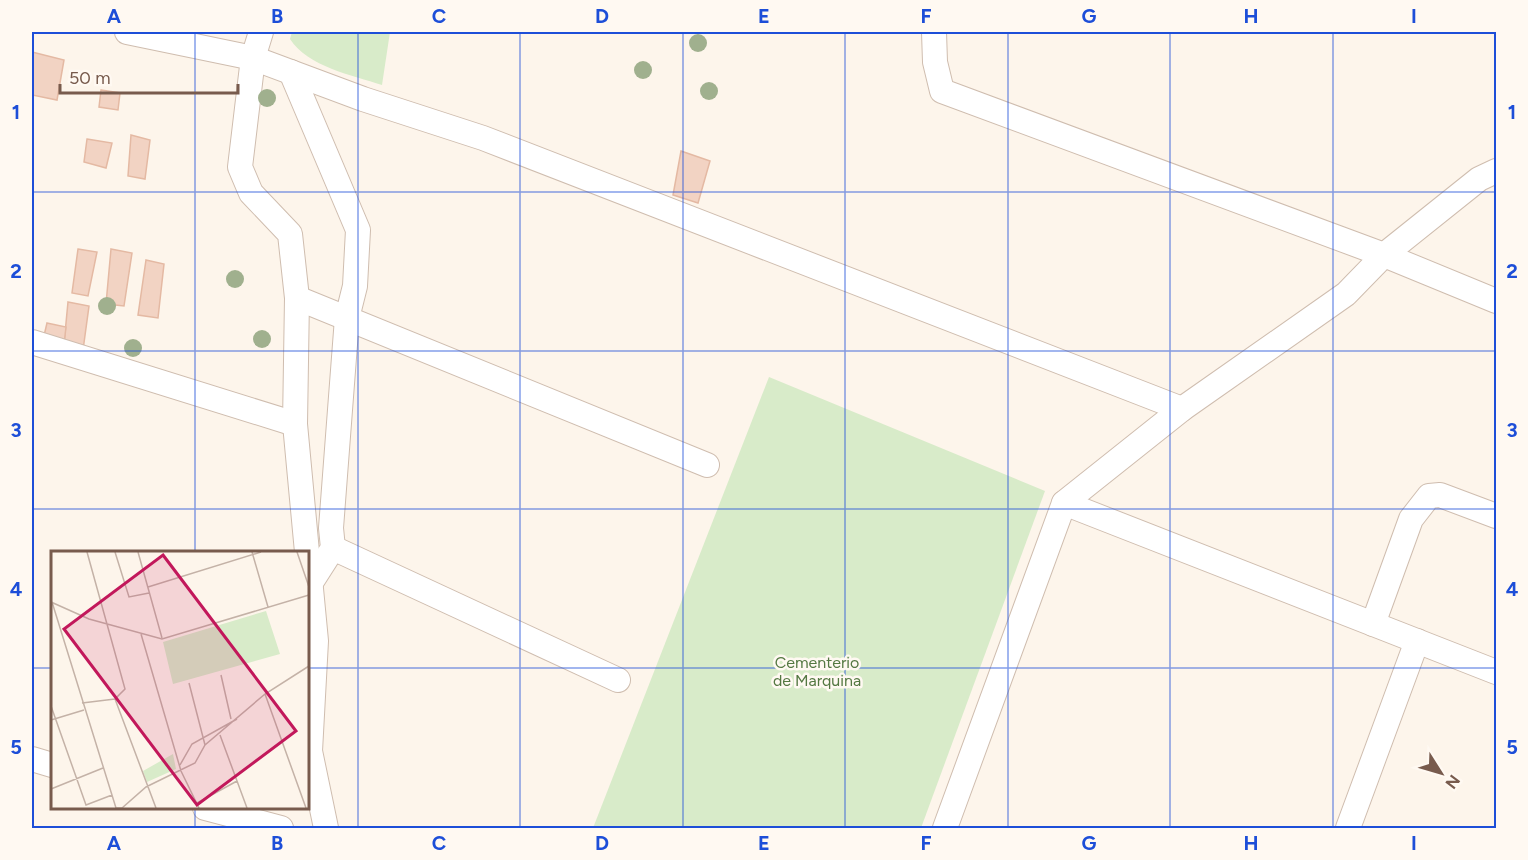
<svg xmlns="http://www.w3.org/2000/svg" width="1528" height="860" font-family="Figtree,sans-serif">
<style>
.green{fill:#d8ebc9}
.building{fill:#f2d3c3;stroke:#e4b9a3;stroke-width:1.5}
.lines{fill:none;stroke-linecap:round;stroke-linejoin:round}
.minor-casing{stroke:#cfbdaf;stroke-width:26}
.minor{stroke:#fff;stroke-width:24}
.tree{fill:#a0b08e}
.grid{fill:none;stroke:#1d4ed8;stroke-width:1.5;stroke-opacity:0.55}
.labels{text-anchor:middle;stroke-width:5;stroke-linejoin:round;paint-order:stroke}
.park-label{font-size:16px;fill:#547842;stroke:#fff9f2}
.inset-road{fill:none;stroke:#c4b2a7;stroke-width:1.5}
.view{fill:#c2185b;fill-opacity:0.15;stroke:#c2185b;stroke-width:3}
.inset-edge{fill:none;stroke:#785b4d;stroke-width:3}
.neatline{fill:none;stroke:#1d4ed8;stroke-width:2}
.grid-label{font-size:20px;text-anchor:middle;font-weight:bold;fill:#1d4ed8}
</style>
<rect width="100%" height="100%" fill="#fdf5eb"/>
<g class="green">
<path d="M292,32H390L382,85C352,75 308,67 290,39Z"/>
<polygon points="769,377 1045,491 921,828 593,828"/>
</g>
<g class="building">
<polygon points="32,52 64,60 57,100 32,95"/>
<polygon points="101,90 120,93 118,110 99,107"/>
<polygon points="131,135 150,140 145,179 128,176"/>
<polygon points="87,139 112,143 106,168 84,162"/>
<polygon points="681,151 710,161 698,203 673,195"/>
<polygon points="78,249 97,252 88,296 72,293"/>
<polygon points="111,249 132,253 124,306 106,304"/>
<polygon points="146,260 164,264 158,318 138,315"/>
<polygon points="68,302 89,306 83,350 64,344"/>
<polygon points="47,323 66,327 64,344 43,340"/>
</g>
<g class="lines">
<defs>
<g id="minor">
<polyline points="127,32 253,58 363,99 483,138 1182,409"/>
<polyline points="261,32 253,58 240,167 251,193 290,234 297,298 295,424 307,552"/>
<polyline points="934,32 935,62 942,91 1384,255 1496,301"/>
<polyline points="291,72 358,230 355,286 347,318 331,528 333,548 310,584"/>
<polyline points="297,298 707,465"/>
<polyline points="32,342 295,424"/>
<polyline points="1064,503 1496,672"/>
<polyline points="333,548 618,680"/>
<polyline points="309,568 316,641 310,751 326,828"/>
<polyline points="1373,624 1411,519 1429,496 1440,495 1496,516"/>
<polyline points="32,759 52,765"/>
<polyline points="205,808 281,828"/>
<polyline points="945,828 1064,503 1182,409 1346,294 1384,255 1479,179 1496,171"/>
<polyline points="1348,828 1417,641"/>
</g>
</defs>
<use href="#minor" class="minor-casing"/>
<use href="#minor" class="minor"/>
</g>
<g class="tree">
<circle cx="698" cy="43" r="9"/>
<circle cx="643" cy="70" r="9"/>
<circle cx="709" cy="91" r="9"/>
<circle cx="267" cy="98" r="9"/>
<circle cx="235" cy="279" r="9"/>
<circle cx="107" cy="306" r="9"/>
<circle cx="262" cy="339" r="9"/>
<circle cx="133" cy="348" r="9"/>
</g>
<path class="grid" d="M195,32V552M358,32V828M520,32V828M683,32V828M845,32V828M1008,32V828M1170,32V828M1333,32V828M32,192H1496M32,351H1496M32,509H1496M32,668H52M308,668H1496M195,808V828"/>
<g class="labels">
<g class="park-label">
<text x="817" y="668">Cementerio<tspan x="817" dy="18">de Marquina</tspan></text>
</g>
</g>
<g transform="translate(51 551)">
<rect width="258" height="258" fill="#fdf5eb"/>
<path d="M215,60L229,103L122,133L112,91ZM122,203L125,218L96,231L92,220Z" fill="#d8ebc9"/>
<path class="inset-road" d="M36,1L74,138L64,148L105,257M64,1L78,46L98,42M87,1L111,87M201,1L217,56M246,1L258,36M97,36L210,1M0,51L38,68L111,88L258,44M1,51L65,257M90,83L130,220L148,257M170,124L180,168M138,132L154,194M214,143L255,257M31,152L64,148M0,155L35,254L61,244M0,169L33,159M169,184L196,257M129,214L141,193L186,168M0,238L52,217M146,252L186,230M64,257H71L95,236L144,212L154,194L214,143L258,115"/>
<path class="view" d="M112,4L245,180L146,254L13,78Z"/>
<rect width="258" height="258" class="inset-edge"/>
</g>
<rect width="1528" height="860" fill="none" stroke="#fff9f2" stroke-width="66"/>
<g transform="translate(1441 773) rotate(127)" stroke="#fff9f2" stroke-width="4.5" paint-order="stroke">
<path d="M0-4.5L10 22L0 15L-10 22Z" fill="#785b4d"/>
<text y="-9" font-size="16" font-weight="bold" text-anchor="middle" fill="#785b4d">N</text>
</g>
<path d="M60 84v9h178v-9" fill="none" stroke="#785b4d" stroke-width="3"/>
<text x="69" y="84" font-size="18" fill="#785b4d" stroke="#fff9f2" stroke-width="4.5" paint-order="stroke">50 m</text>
<rect x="33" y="33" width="1462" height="794" class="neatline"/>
<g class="grid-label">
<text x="114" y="23">A</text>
<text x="277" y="23">B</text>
<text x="439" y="23">C</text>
<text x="602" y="23">D</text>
<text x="764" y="23">E</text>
<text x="926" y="23">F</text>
<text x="1089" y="23">G</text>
<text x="1251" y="23">H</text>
<text x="1414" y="23">I</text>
<text x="16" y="119">1</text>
<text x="1512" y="119">1</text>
<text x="16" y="278">2</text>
<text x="1512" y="278">2</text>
<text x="16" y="437">3</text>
<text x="1512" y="437">3</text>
<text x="16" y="596">4</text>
<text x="1512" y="596">4</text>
<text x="16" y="754">5</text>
<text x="1512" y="754">5</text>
<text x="114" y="850">A</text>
<text x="277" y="850">B</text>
<text x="439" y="850">C</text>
<text x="602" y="850">D</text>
<text x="764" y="850">E</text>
<text x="926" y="850">F</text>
<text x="1089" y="850">G</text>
<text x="1251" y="850">H</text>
<text x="1414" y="850">I</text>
</g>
</svg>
